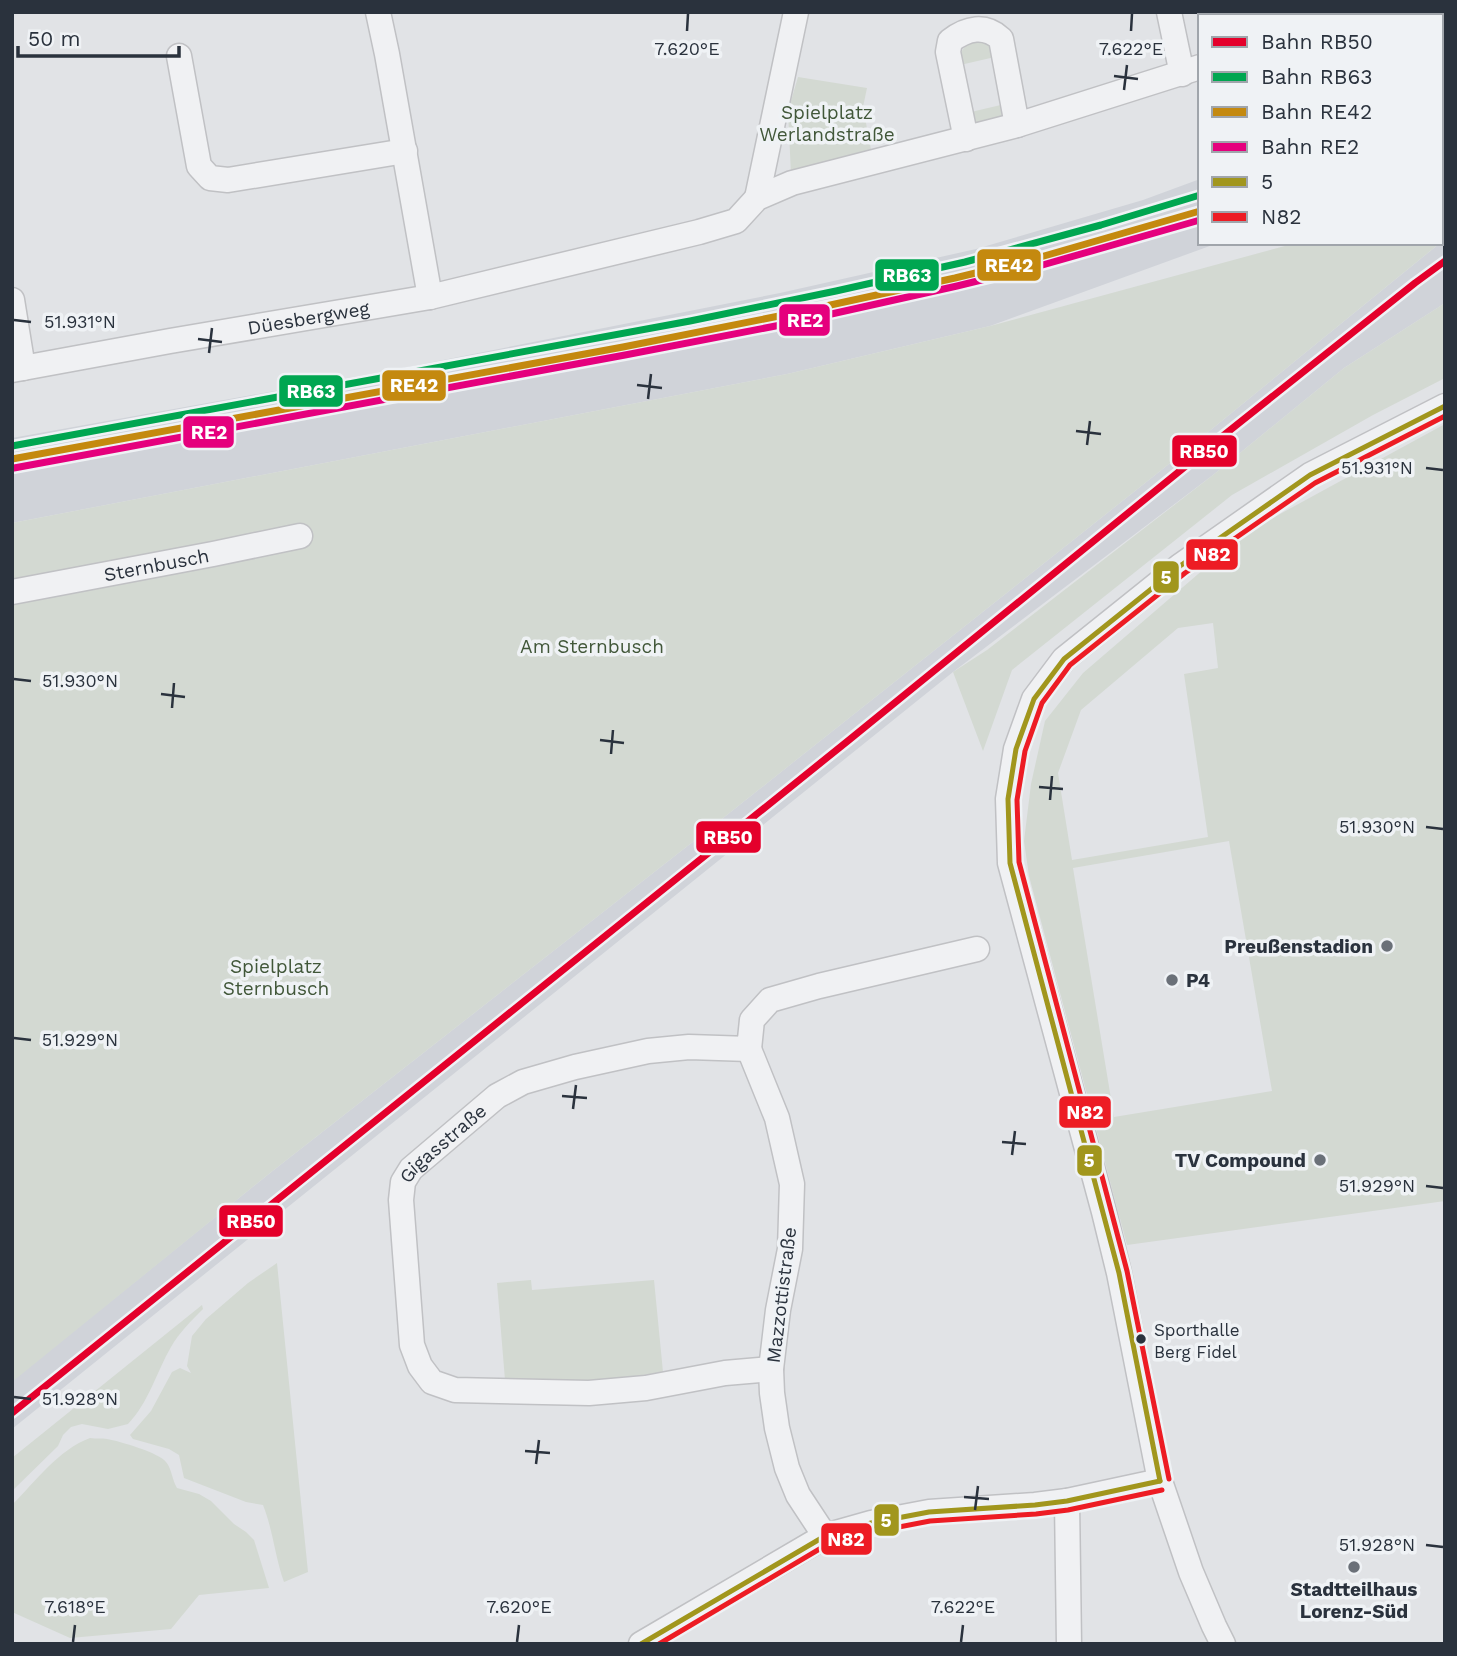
<svg xmlns="http://www.w3.org/2000/svg" width="1457" height="1656" font-family="'Work Sans',sans-serif">
<style>
.built{fill:#d0d3d9}
.green{fill:#d3d9d2;fill-rule:evenodd}
.lines{fill:none;stroke-linecap:round;stroke-linejoin:round}
.street-casing{stroke:#c0c1c4;stroke-width:27}
.street{stroke:#f0f1f3;stroke-width:24}
.bus-1-casing{stroke:#eff2f5;stroke-width:10}
.bus-2-casing{stroke:#eff2f5;stroke-width:10}
.bus-1{stroke:#a1961d;stroke-width:5}
.bus-2{stroke:#ed1c24;stroke-width:5}
.rail-1-casing{stroke:#eff2f5;stroke-width:12}
.rail-2-casing{stroke:#eff2f5;stroke-width:12}
.rail-3-casing{stroke:#eff2f5;stroke-width:12}
.rail-4-casing{stroke:#eff2f5;stroke-width:12}
.rail-1{stroke:#e4002b;stroke-width:7}
.rail-2{stroke:#00a651;stroke-width:7}
.rail-3{stroke:#c4890f;stroke-width:7}
.rail-4{stroke:#e5007d;stroke-width:7}
.ticks{fill:none;stroke:#2a323d;stroke-width:2.5}
.poi-dot{fill:#6a7078;stroke:#eff2f5;stroke-width:2.5}
.bus-dot{fill:#2a323d;stroke:#eff2f5;stroke-width:2.5}
.labels{text-anchor:middle;stroke-width:7;stroke-linejoin:round;paint-order:stroke}
.bus-label{font-size:17px;fill:#2a323d;stroke:#eff2f5;text-anchor:start}
.park-label{font-size:19px;fill:#415739;stroke:#eff2f5}
.street-label{font-size:19px;fill:#2a323d;stroke:#eff2f5}
.poi-label{font-size:19px;font-weight:bold;fill:#2a323d;stroke:#eff2f5;text-anchor:end}
.ticks-label{font-size:18px;text-anchor:middle;fill:#2a323d;stroke:#eff2f5;stroke-width:7;stroke-linejoin:round;paint-order:stroke}
.line-badge{stroke:#eff2f5;stroke-width:2.5}
.badge-label{font-size:19px;text-anchor:middle;font-weight:bold;fill:#fff}
</style>
<rect width="100%" height="100%" fill="#e1e3e6"/>
<g class="built">
<polygon points="1200,179 1200,243 1218,243 990,326 787,374 12,523 12,438 403,368 780,293 976,249 1143,200"/>
<polygon points="1445,239 1445,303 1344,368 1213,475 953,672 12,1429 12,1381 270,1173 708,830 1164,468"/>
</g>
<g class="green">
<path d="M981,41C991,43 993,49 995,57L960,65C958,49 967,42 981,41Z"/>
<polygon points="798,77 867,88 863,107 872,155 791,174 788,111"/>
<path d="M1005,104L1006,111L1002,119C989,122 975,131 971,112Z"/>
<polygon points="1296,243 1440,243 1164,468 708,830 270,1173 12,1382 12,523 787,374 990,326"/>
<polygon points="1445,303 1445,378 1373,415 1232,495 1012,670 983,751 953,672 987,650 1213,475 1344,368"/>
<path d="M1445,424V1201L1127,1245L1029,876L1024,841L1031,784L1045,721L1083,673L1247,532ZM1213,623L1218,668L1184,674L1208,837L1072,860L1058,773L1081,710L1178,628ZM1229,841L1272,1091L1114,1117L1073,868Z"/>
<path d="M277,1263L308,1572L284,1582C275,1557 273,1530 263,1505L246,1502L184,1478L179,1455L169,1449L133,1439L130,1435L151,1411L172,1372L180,1368L191,1373L187,1366L192,1336L206,1319L248,1283Z"/>
<polygon points="531,1280 532,1290 654,1280 663,1372 632,1377 590,1381 505,1380 497,1283"/>
<path d="M202,1305L203,1309C191,1321 179,1333 171,1347C156,1373 149,1402 128,1424L108,1429L82,1424L71,1427L63,1435L58,1446L12,1491V1458Z"/>
<path d="M90,1438C96,1439 102,1438 107,1439C119,1441 160,1453 166,1462C172,1469 172,1480 177,1488L199,1494L211,1501L234,1524L246,1532L254,1540L269,1588L199,1595L171,1629L70,1638L12,1612V1505C36,1481 58,1450 90,1438Z"/>
</g>
<g class="lines">
<defs>
<g id="street">
<polyline points="378,12 387,54 430,297"/>
<polyline points="1169,12 1182,74"/>
<polyline points="1227,12 1227,16"/>
<polyline points="1340,16 1349,12"/>
<polyline points="179,56 199,166 210,178 228,180 405,151"/>
<path d="M966,139L948,52L950,41C967,28 985,24 1001,39L1017,125"/>
<polyline points="757,198 796,12"/>
<polyline points="12,300 23,368"/>
<path id="s1" d="M12,370L170,341L430,297L699,232L736,221L757,198L792,183L1017,125L1200,67"/>
<path id="s2" d="M12,592L213,554L300,536"/>
<polyline points="749,1049 777,1118 792,1184 790,1249 778,1310 771,1369 772,1393 777,1428 787,1468 798,1495 825,1536"/>
<path id="s3" d="M771,1369L725,1373L646,1388L589,1393L455,1390L432,1382L420,1366L412,1345L401,1200L403,1182L411,1169L497,1096L523,1082L575,1067L648,1051L689,1047L749,1049L752,1020L770,1000L819,986L977,949"/>
<polyline points="1067,1501 1069,1644"/>
<polyline points="641,1644 825,1536 871,1523 929,1512 1035,1505 1067,1501 1160,1481"/>
<polyline points="1223,1644 1214,1626 1191,1572 1160,1481 1119,1273 1104,1212 1010,863 1008,799 1016,749 1034,699 1064,659 1180,566 1310,475 1445,406"/>
</g>
</defs>
<use href="#street" class="street-casing"/>
<use href="#street" class="street"/>
<defs>
<g id="bus-1">
<polyline points="1160,1481 1119,1273 1010,863 1008,799 1016,749 1034,699 1064,659 1180,566 1310,475 1445,406"/>
<polyline points="641,1644 825,1536 871,1523 929,1512 1035,1505 1067,1501 1160,1481"/>
</g>
<g id="bus-2">
<polyline points="1169,1479 1127,1271 1019,862 1017,800 1025,751 1042,703 1070,665 1185,573 1315,483 1445,416"/>
<polyline points="659,1644 828,1544 873,1532 930,1521 1036,1514 1068,1510 1162,1490"/>
</g>
</defs>
<use href="#bus-1" class="bus-1-casing"/>
<use href="#bus-2" class="bus-2-casing"/>
<use href="#bus-1" class="bus-1"/>
<use href="#bus-2" class="bus-2"/>
<defs>
<polyline id="rail-1" points="12,1413 849,740 1224,435 1415,283 1445,261"/>
<polyline id="rail-2" points="12,446 690,321 836,291 965,262 1101,225 1200,195"/>
<polyline id="rail-3" points="12,459 623,347 789,314 955,278 1037,258 1200,211"/>
<polyline id="rail-4" points="14,468 625,355 791,323 957,286 1039,266 1200,220"/>
</defs>
<use href="#rail-1" class="rail-1-casing"/>
<use href="#rail-2" class="rail-2-casing"/>
<use href="#rail-3" class="rail-3-casing"/>
<use href="#rail-4" class="rail-4-casing"/>
<use href="#rail-1" class="rail-1"/>
<use href="#rail-2" class="rail-2"/>
<use href="#rail-3" class="rail-3"/>
<use href="#rail-4" class="rail-4"/>
</g>
<path class="ticks" d="M687,31L688,14M1131,31L1132,14M1114,76L1138,79M1124,90L1127,65M14,320L31,322M198,339L222,342M209,353L212,328M637,385L662,388M648,399L651,374M1076,431L1101,434M1087,445L1090,421M1426,468L1443,470M14,679L31,681M161,694L185,697M172,708L174,683M600,740L624,743M611,754L613,730M1039,787L1063,789M1050,800L1052,776M1426,827L1443,829M14,1038L31,1040M562,1096L587,1098M573,1109L576,1085M1002,1142L1026,1144M1012,1155L1015,1131M1426,1186L1443,1188M14,1397L31,1399M525,1451L550,1453M536,1464L539,1440M964,1497L989,1499M975,1510L978,1486M1426,1545L1443,1547M73,1642L75,1625M517,1642L519,1625M961,1642L963,1625"/>
<g class="poi-dot">
<circle cx="1387" cy="946" r="7"/>
<circle cx="1172" cy="980" r="7"/>
<circle cx="1320" cy="1160" r="7"/>
<circle cx="1354" cy="1567" r="7"/>
</g>
<circle class="bus-dot" cx="1141" cy="1339" r="6"/>
<g class="labels">
<g class="bus-label">
<text x="1154" y="1336">Sporthalle<tspan x="1154" dy="22">Berg Fidel</tspan></text>
</g>
<g class="park-label">
<text x="827" y="119">Spielplatz<tspan x="827" dy="22">Werlandstraße</tspan></text>
<text x="592" y="653">Am Sternbusch</text>
<text x="276" y="973">Spielplatz<tspan x="276" dy="22">Sternbusch</tspan></text>
</g>
<g class="street-label">
<text dy="7" stroke="none"><textPath href="#s1" startOffset="301">Düesbergweg</textPath></text>
<text dy="7" stroke="none"><textPath href="#s2" startOffset="147">Sternbusch</textPath></text>
<text dy="7" stroke="none"><textPath href="#s3" startOffset="604">Gigasstraße</textPath></text>
<text transform="translate(781 1295) rotate(-83)" y="7">Mazzottistraße</text>
</g>
<g class="poi-label">
<text x="1373" y="953">Preußenstadion</text>
<text x="1186" y="987" text-anchor="start">P4</text>
<text x="1306" y="1167">TV Compound</text>
<text x="1354" y="1596" text-anchor="middle">Stadtteilhaus<tspan x="1354" dy="22">Lorenz-Süd</tspan></text>
</g>
</g>
<g class="ticks-label">
<text x="687" y="55">7.620°E</text>
<text x="1131" y="55">7.622°E</text>
<text x="80" y="328">51.931°N</text>
<text x="1377" y="474">51.931°N</text>
<text x="80" y="687">51.930°N</text>
<text x="1377" y="833">51.930°N</text>
<text x="80" y="1046">51.929°N</text>
<text x="1377" y="1192">51.929°N</text>
<text x="80" y="1405">51.928°N</text>
<text x="1377" y="1551">51.928°N</text>
<text x="75" y="1613">7.618°E</text>
<text x="519" y="1613">7.620°E</text>
<text x="963" y="1613">7.622°E</text>
</g>
<g class="line-badge">
<rect x="976" y="248" width="66" height="34" rx="7" fill="#c4890f"/>
<rect x="874" y="258" width="66" height="34" rx="7" fill="#00a651"/>
<rect x="778" y="303" width="53" height="34" rx="7" fill="#e5007d"/>
<rect x="381" y="369" width="66" height="33" rx="7" fill="#c4890f"/>
<rect x="278" y="374" width="66" height="34" rx="7" fill="#00a651"/>
<rect x="182" y="415" width="53" height="34" rx="7" fill="#e5007d"/>
<rect x="1171" y="434" width="67" height="34" rx="7" fill="#e4002b"/>
<rect x="1185" y="538" width="54" height="33" rx="7" fill="#ed1c24"/>
<rect x="1152" y="560" width="28" height="34" rx="7" fill="#a1961d"/>
<rect x="695" y="820" width="67" height="34" rx="7" fill="#e4002b"/>
<rect x="1058" y="1095" width="54" height="34" rx="7" fill="#ed1c24"/>
<rect x="1076" y="1144" width="27" height="33" rx="7" fill="#a1961d"/>
<rect x="218" y="1204" width="66" height="34" rx="7" fill="#e4002b"/>
<rect x="873" y="1503" width="27" height="34" rx="7" fill="#a1961d"/>
<rect x="820" y="1522" width="53" height="34" rx="7" fill="#ed1c24"/>
</g>
<g class="badge-label">
<text x="1009" y="272">RE42</text>
<text x="907" y="282">RB63</text>
<text x="805" y="327">RE2</text>
<text x="414" y="392">RE42</text>
<text x="311" y="398">RB63</text>
<text x="209" y="439">RE2</text>
<text x="1204" y="458">RB50</text>
<text x="1212" y="561">N82</text>
<text x="1166" y="584">5</text>
<text x="728" y="844">RB50</text>
<text x="1085" y="1119">N82</text>
<text x="1089" y="1167">5</text>
<text x="251" y="1228">RB50</text>
<text x="886" y="1527">5</text>
<text x="846" y="1546">N82</text>
</g>
<rect width="1457" height="1656" fill="none" stroke="#2a323d" stroke-width="28"/>
<rect x="1198" y="14" width="245" height="231" fill="#eff2f5" stroke="#a0a5ab" stroke-width="2"/>
<rect x="1212" y="37" width="35" height="10" fill="#e4002b" stroke="#a0a5ab" stroke-width="2"/>
<text x="1261" y="49" font-size="21" fill="#2a323d">Bahn RB50</text>
<rect x="1212" y="72" width="35" height="10" fill="#00a651" stroke="#a0a5ab" stroke-width="2"/>
<text x="1261" y="84" font-size="21" fill="#2a323d">Bahn RB63</text>
<rect x="1212" y="107" width="35" height="10" fill="#c4890f" stroke="#a0a5ab" stroke-width="2"/>
<text x="1261" y="119" font-size="21" fill="#2a323d">Bahn RE42</text>
<rect x="1212" y="142" width="35" height="10" fill="#e5007d" stroke="#a0a5ab" stroke-width="2"/>
<text x="1261" y="154" font-size="21" fill="#2a323d">Bahn RE2</text>
<rect x="1212" y="177" width="35" height="10" fill="#a1961d" stroke="#a0a5ab" stroke-width="2"/>
<text x="1261" y="189" font-size="21" fill="#2a323d">5</text>
<rect x="1212" y="212" width="35" height="10" fill="#ed1c24" stroke="#a0a5ab" stroke-width="2"/>
<text x="1261" y="224" font-size="21" fill="#2a323d">N82</text>
<path d="M18 46v10h161v-10" fill="none" stroke="#2a323d" stroke-width="3.5"/>
<text x="28" y="46" font-size="21" fill="#2a323d" stroke="#eff2f5" stroke-width="5" paint-order="stroke">50 m</text>
</svg>
